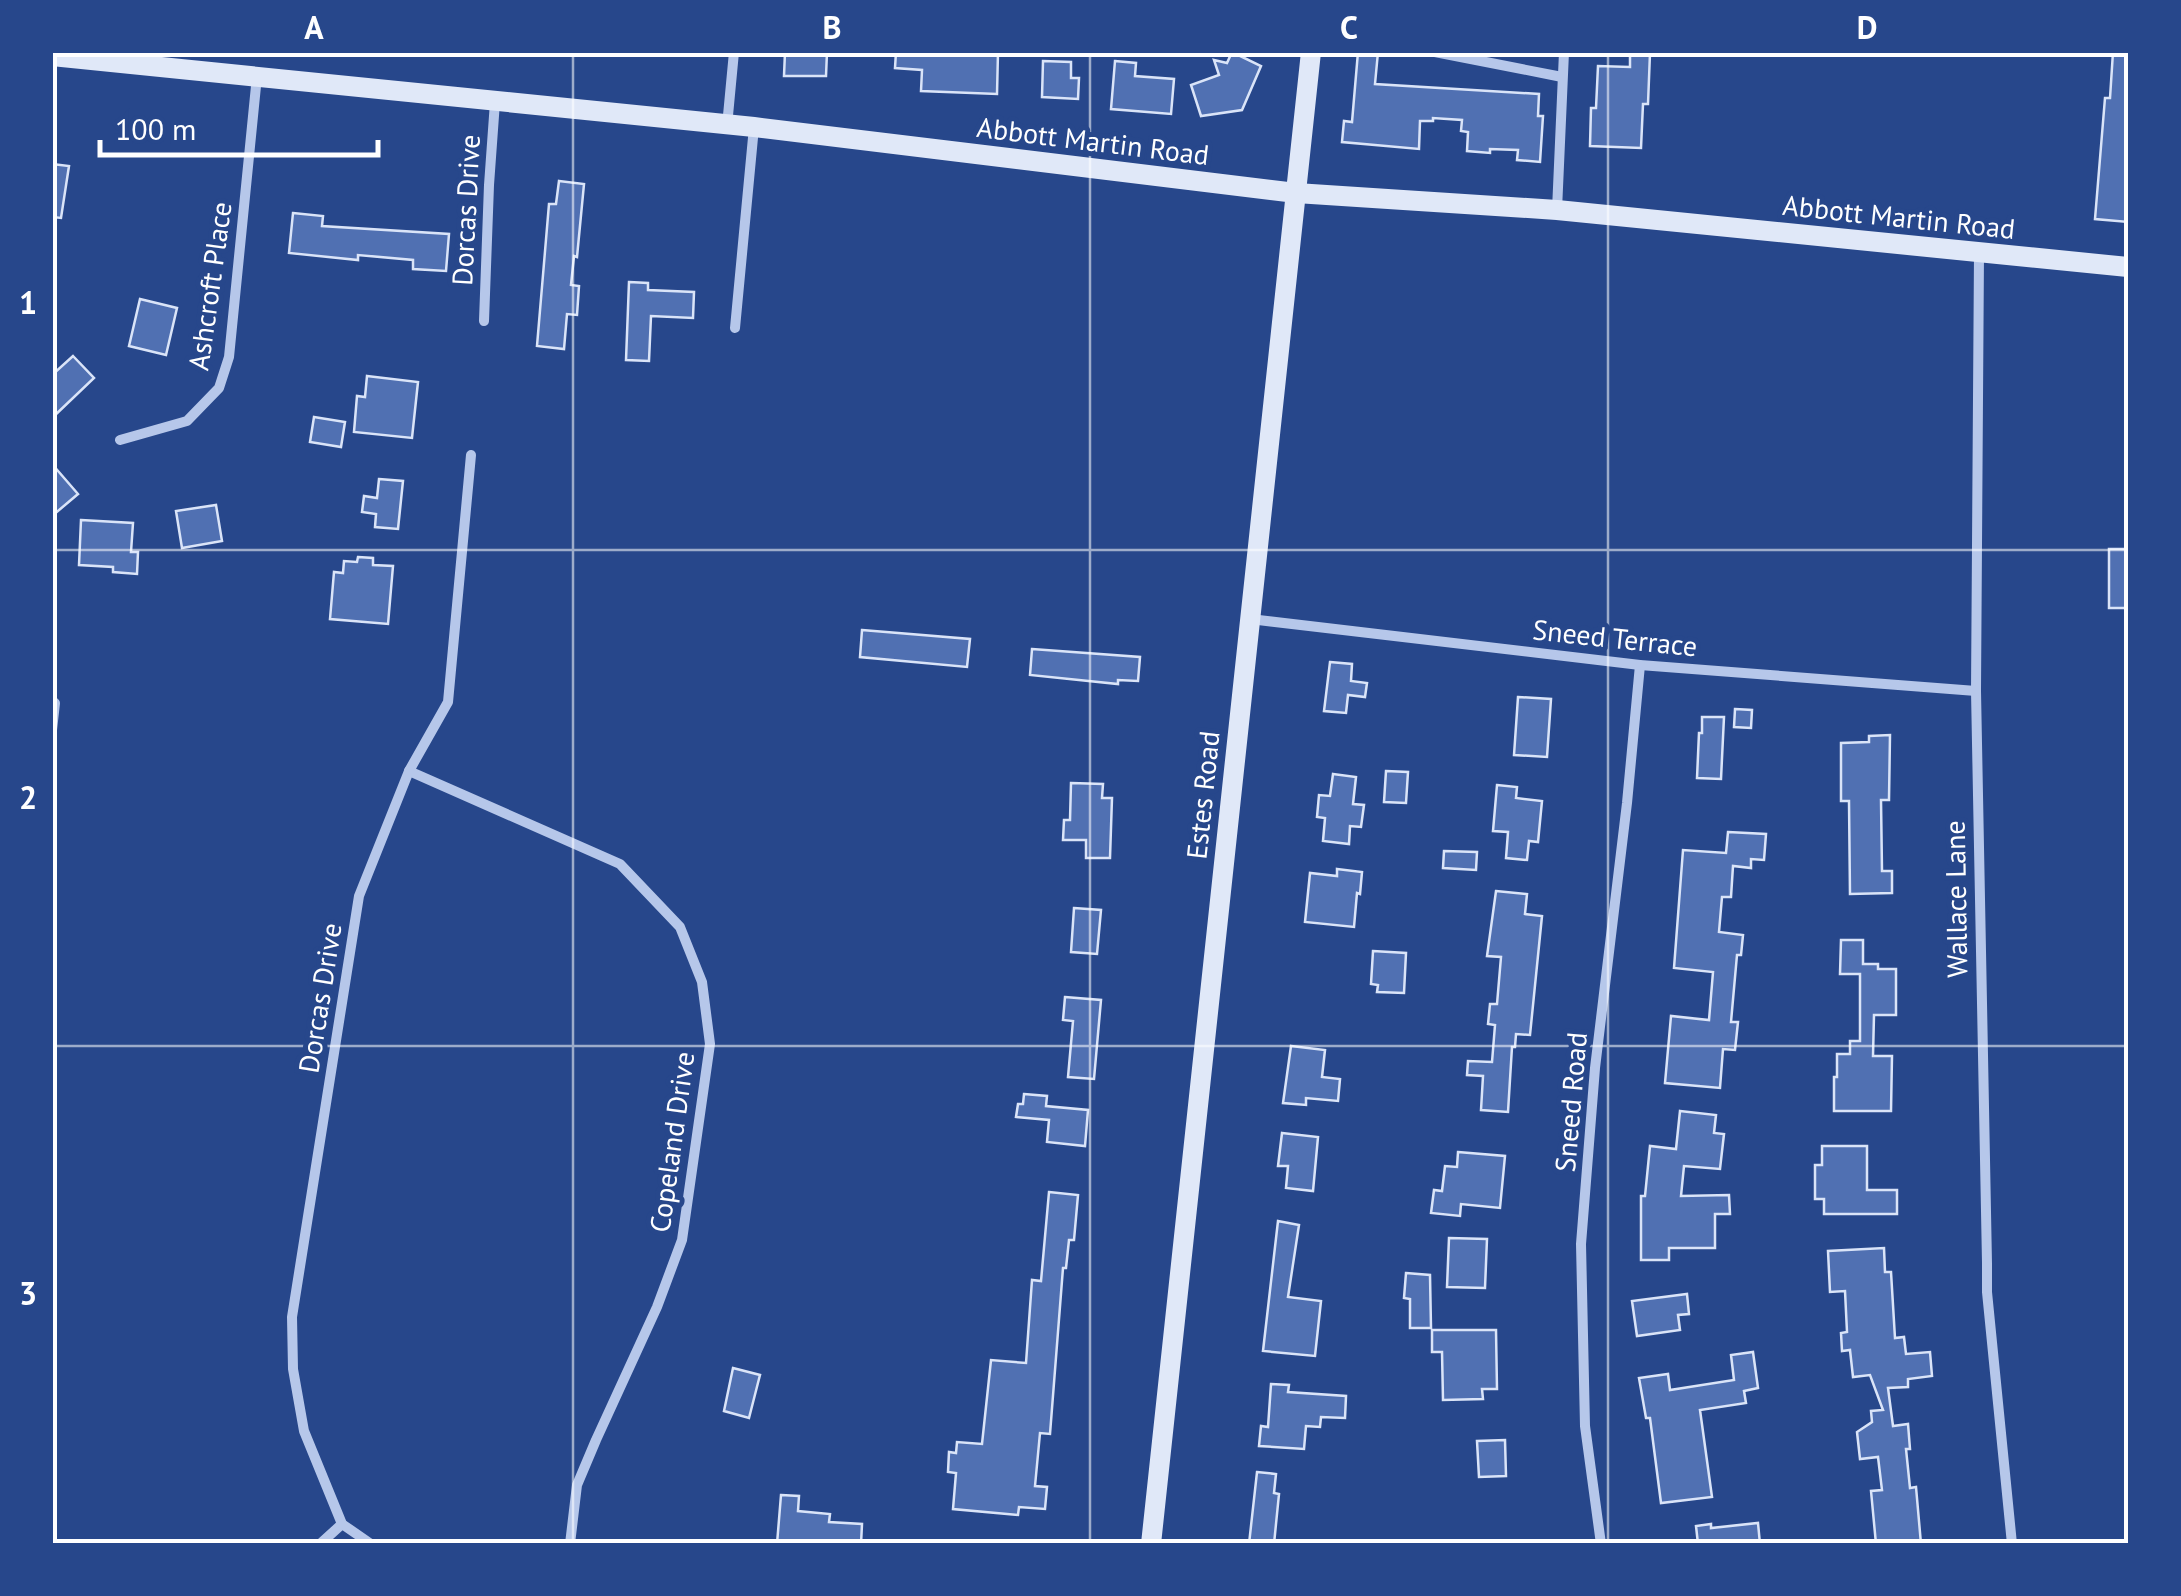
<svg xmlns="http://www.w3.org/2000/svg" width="2181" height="1596" font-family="'PT Sans',sans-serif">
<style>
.building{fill:#5070b2;stroke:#dae4f8;stroke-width:2.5}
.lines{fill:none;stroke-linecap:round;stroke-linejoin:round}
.street{stroke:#b6c7ea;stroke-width:10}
.secondary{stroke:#e0e8f8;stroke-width:20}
.grid{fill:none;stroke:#fff;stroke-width:2.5;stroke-opacity:0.55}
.labels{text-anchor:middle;stroke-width:10;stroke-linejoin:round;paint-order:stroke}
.street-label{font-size:28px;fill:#fff;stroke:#27478b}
.neatline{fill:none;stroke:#fff;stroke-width:4}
.grid-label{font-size:32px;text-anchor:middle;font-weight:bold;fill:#fff}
</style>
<rect width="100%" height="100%" fill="#27478b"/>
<g class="building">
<polygon points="785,52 827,52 826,76 784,76"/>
<polygon points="896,52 998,52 997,94 921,91 922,70 895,68"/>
<polygon points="1232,52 1261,66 1242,110 1201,116 1191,85 1219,75 1214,60 1227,63"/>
<polygon points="1358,52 1378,52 1375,84 1539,94 1538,116 1543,116 1540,162 1517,160 1518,150 1490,149 1490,153 1467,151 1468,132 1461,131 1462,120 1433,118 1433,121 1420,121 1419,149 1342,142 1344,121 1352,122"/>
<polygon points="1630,52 1650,53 1648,104 1643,104 1641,148 1590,146 1591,108 1596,108 1598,66 1630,67"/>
<polygon points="2113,52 2128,52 2128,222 2095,219 2105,98 2110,98"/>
<polygon points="1043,61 1071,62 1071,78 1079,78 1078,99 1042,97"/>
<polygon points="1115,61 1136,63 1135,76 1174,79 1171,114 1111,109"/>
<polygon points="52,164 69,166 61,218 52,217"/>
<polygon points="559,181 584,184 577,257 574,256 571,285 579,286 577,315 567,314 564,349 537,346 549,204 556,204"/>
<polygon points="293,213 323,216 322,226 449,234 446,271 413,269 413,260 358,255 358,260 289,253"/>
<polygon points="629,282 648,283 648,290 694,292 693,318 651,316 649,361 626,360"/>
<polygon points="140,299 177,308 166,355 129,346"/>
<polygon points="73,356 94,378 52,418 52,375"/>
<polygon points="367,376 418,382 412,438 354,432 357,396 365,397"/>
<polygon points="314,417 345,422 341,447 310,442"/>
<polygon points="52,464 78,494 52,516"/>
<polygon points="379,479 403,481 398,529 375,527 376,514 362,512 364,496 377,498"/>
<polygon points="216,505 222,541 182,548 176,511"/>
<polygon points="81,520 133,523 131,552 138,552 137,574 113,572 113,567 79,565"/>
<rect x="2109" y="549" width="19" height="59"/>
<polygon points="358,557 373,558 373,565 393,566 388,624 330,619 334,572 343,573 344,561 357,562"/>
<polygon points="862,630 970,639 967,667 860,657"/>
<polygon points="1032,649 1140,657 1138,681 1118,680 1118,684 1030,675"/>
<polygon points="1330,662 1352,664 1351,681 1367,683 1365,697 1348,695 1346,713 1324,711"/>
<polygon points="1518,697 1551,699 1547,757 1514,755"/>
<polygon points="1735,709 1752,710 1751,728 1734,727"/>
<polygon points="1702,717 1724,717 1721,779 1697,778 1699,733 1702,733"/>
<polygon points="1890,735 1889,800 1881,800 1882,871 1892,871 1892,893 1850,894 1849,801 1841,801 1841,743 1869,742 1869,736"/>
<polygon points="1386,771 1408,772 1406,803 1384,802"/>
<polygon points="1333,774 1356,777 1353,804 1364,805 1361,827 1350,826 1349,844 1323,841 1325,818 1317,817 1319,795 1330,796"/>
<polygon points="1071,783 1103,784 1102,798 1112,798 1110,858 1086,858 1086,840 1063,840 1064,820 1070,820"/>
<polygon points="1497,785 1517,787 1516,798 1542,801 1538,842 1529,841 1527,860 1506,858 1508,832 1493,831"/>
<polygon points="1728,832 1766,834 1764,860 1751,859 1751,868 1733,866 1731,897 1722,897 1719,932 1743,935 1741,955 1737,955 1731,1022 1738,1022 1735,1050 1723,1049 1720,1088 1665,1083 1671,1016 1709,1020 1713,972 1674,968 1683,850 1726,853"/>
<polygon points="1444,851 1477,852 1476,870 1443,868"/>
<polygon points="1337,869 1362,872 1360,894 1357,893 1354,927 1305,922 1310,873 1337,876"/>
<polygon points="1496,891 1527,894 1525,914 1542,916 1530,1035 1516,1034 1515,1047 1512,1047 1508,1112 1481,1110 1483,1076 1467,1075 1468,1061 1492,1062 1495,1025 1488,1024 1490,1004 1497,1004 1501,957 1487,956"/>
<polygon points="1074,908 1101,910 1097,954 1071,952"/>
<polygon points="1841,940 1863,940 1863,964 1878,964 1878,969 1896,969 1896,1015 1874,1015 1873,1056 1892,1056 1891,1111 1834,1111 1834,1077 1837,1077 1837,1054 1850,1054 1850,1041 1860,1041 1860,974 1840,974"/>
<polygon points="1373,951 1406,953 1404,993 1377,992 1378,985 1371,984"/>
<polygon points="1065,997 1101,1000 1094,1079 1068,1077 1073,1021 1063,1020"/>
<polygon points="1291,1046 1325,1050 1322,1077 1340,1079 1338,1101 1306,1098 1306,1105 1283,1103"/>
<polygon points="1024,1094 1047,1096 1046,1106 1088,1110 1085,1146 1047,1142 1049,1120 1016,1117 1018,1104 1023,1104"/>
<polygon points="1680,1111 1716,1115 1714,1133 1724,1134 1720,1169 1684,1166 1681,1196 1729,1195 1730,1214 1715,1214 1715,1248 1669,1248 1669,1260 1641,1260 1641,1196 1645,1196 1650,1146 1676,1149"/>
<polygon points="1282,1133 1318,1137 1313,1191 1286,1188 1288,1166 1278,1166"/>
<polygon points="1822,1146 1867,1146 1867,1190 1897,1190 1897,1214 1824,1214 1824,1199 1815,1199 1815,1165 1822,1165"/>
<polygon points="1458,1152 1505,1156 1500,1208 1461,1204 1460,1216 1431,1213 1434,1190 1442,1191 1445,1166 1457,1167"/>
<polygon points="1049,1192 1078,1195 1074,1240 1069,1240 1066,1268 1063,1268 1050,1434 1040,1433 1035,1486 1047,1487 1045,1509 1019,1507 1018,1515 953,1509 956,1473 948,1472 949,1452 956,1453 957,1442 982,1444 991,1360 1026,1363 1032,1280 1041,1281"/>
<polygon points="1278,1221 1299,1225 1288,1297 1321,1301 1315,1356 1263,1351"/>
<polygon points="1449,1238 1487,1239 1485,1288 1447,1287"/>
<polygon points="1884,1248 1885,1272 1891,1272 1895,1338 1904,1337 1906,1354 1930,1352 1932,1376 1908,1379 1908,1387 1888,1388 1893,1426 1908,1424 1910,1449 1906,1449 1910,1488 1916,1487 1921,1544 1876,1544 1871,1491 1882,1490 1878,1457 1860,1459 1857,1432 1872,1422 1871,1411 1883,1410 1870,1375 1853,1377 1850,1350 1842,1351 1841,1333 1847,1332 1845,1291 1830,1292 1828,1251"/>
<polygon points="1406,1273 1430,1275 1431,1328 1410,1328 1410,1299 1404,1298"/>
<polygon points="1687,1294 1689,1314 1678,1315 1680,1330 1637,1336 1632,1301"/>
<polygon points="1432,1330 1496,1330 1497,1389 1482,1389 1483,1399 1443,1400 1442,1352 1432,1352"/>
<polygon points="1753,1352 1758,1388 1744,1391 1746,1403 1700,1410 1712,1497 1661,1503 1650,1418 1646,1418 1639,1378 1668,1374 1670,1390 1734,1380 1731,1355"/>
<polygon points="733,1368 760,1375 749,1418 724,1411"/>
<polygon points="1271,1384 1289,1385 1288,1392 1346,1396 1345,1418 1321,1417 1320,1427 1306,1426 1304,1449 1259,1446 1261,1426 1268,1427"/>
<polygon points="1505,1440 1506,1476 1479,1477 1477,1441"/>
<polygon points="1257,1472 1276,1474 1274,1493 1279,1494 1274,1544 1249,1544"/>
<polygon points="781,1495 799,1496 798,1511 830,1514 829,1522 862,1524 861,1544 777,1544"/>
<polygon points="1758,1523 1760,1544 1698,1544 1696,1526 1711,1524 1711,1528"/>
</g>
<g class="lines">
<g class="street">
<polyline points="1435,52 1562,77"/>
<polyline points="727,126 734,52"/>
<polyline points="1557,210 1564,52"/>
<polyline points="1979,253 1976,691 1987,1263 1987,1292 2012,1544"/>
<polyline points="484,321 489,185 495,102"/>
<polyline points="735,328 754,127"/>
<polyline points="120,440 187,421 219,388 229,357 257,76"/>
<polyline points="1250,619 1640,665 1976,691"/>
<polyline points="52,730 55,703"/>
<polyline points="409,771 620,864 680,927 702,982 710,1044 682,1240 657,1307 596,1440 577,1485 570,1544"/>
<polyline points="320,1544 342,1524"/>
<polyline points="371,1544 342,1524 304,1431 293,1369 292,1317 359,896 409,771 448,702 471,455"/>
<polyline points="1601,1544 1585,1426 1581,1244 1595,1068 1627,803 1640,665"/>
</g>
<g class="secondary">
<polyline points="52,56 754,127 1296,193 1557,210 2128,267"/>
<polyline points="1151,1544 1311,52"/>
</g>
</g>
<path class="grid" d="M573,52V1544M1090,52V1544M1608,52V1544M52,550H2128M52,1046H2128"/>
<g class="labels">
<g class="street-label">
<text transform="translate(1093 141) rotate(7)" y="10">Abbott Martin Road</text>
<text transform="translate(466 210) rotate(-87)" y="10">Dorcas Drive</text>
<text transform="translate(1899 217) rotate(6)" y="10">Abbott Martin Road</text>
<text transform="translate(210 286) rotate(-82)" y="10">Ashcroft Place</text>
<text transform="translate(1615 638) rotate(6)" y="10">Sneed Terrace</text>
<text transform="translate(1203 795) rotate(-84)" y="10">Estes Road</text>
<text transform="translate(1956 899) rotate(-91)" y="10">Wallace Lane</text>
<text transform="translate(320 998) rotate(-81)" y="10">Dorcas Drive</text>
<text transform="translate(1571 1102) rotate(-85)" y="10">Sneed Road</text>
<text transform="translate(672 1142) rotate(-82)" y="10">Copeland Drive</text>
</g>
</g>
<rect width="2181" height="1596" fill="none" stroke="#27478b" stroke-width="110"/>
<path d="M100 140v15h278v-15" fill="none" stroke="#ffffff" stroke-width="5"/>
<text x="115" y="140" font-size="30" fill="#ffffff" stroke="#27478b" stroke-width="8" paint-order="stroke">100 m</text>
<rect x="55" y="55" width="2071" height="1486" class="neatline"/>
<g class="grid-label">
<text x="314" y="39">A</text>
<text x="832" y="39">B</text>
<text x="1349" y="39">C</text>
<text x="1867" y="39">D</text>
<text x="28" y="314">1</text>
<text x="28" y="809">2</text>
<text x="28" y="1305">3</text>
</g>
</svg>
